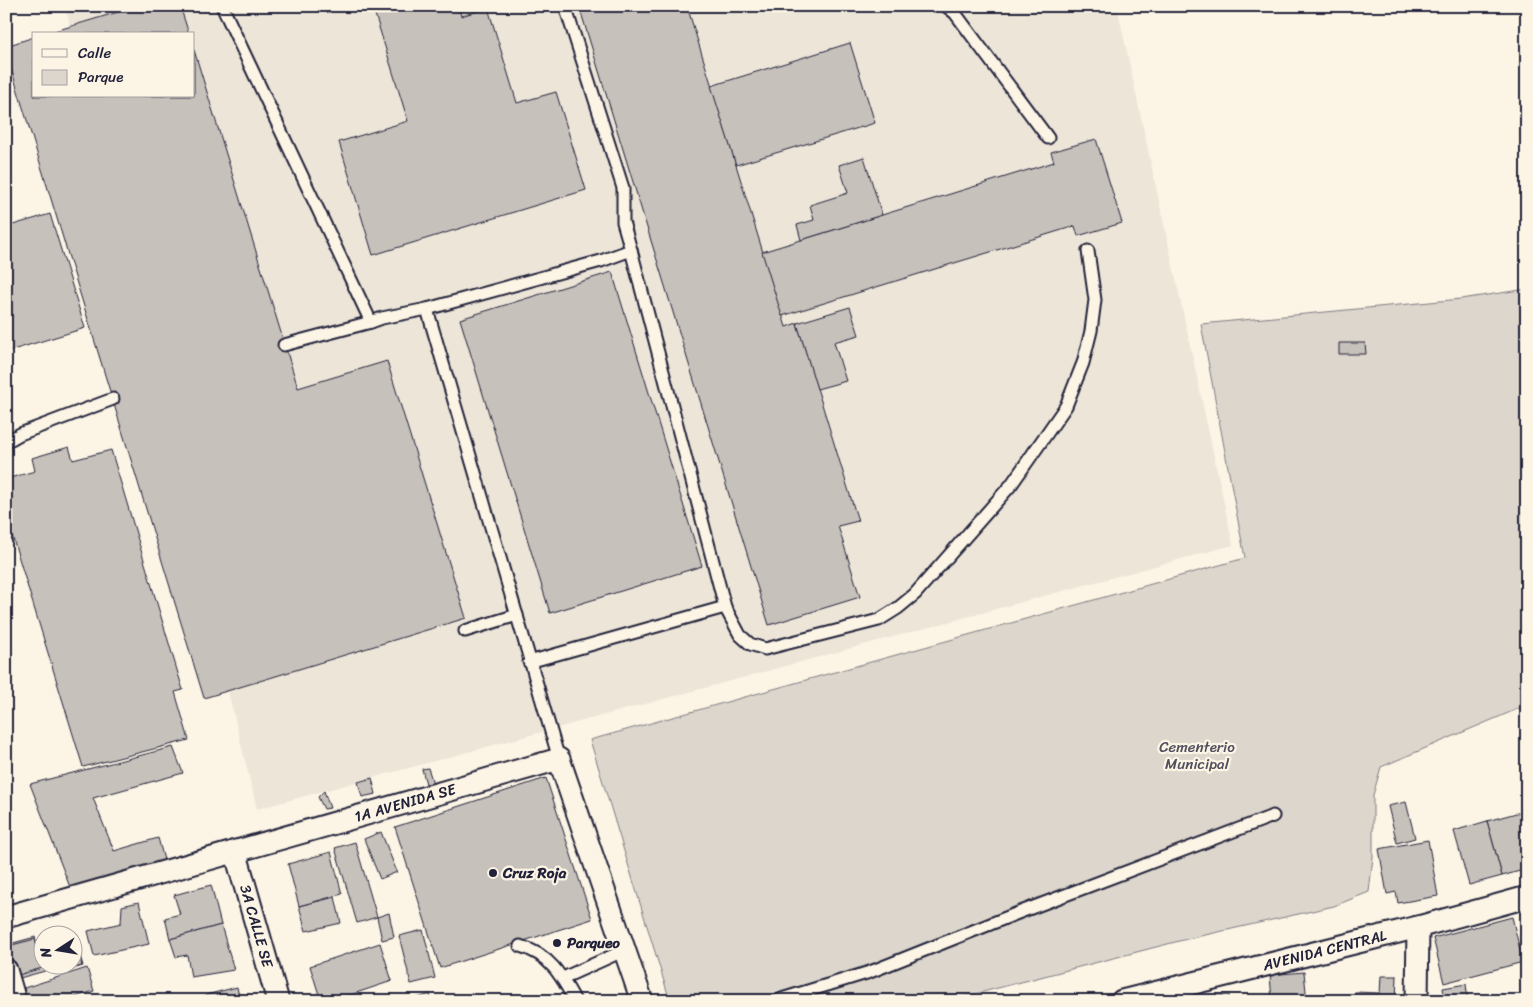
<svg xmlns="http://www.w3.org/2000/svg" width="1533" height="1007" font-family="Sriracha,sans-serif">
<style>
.built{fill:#ece5d8}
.green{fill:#dcd6cc;stroke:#7f7c84}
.building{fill:#c6c1bb;stroke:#22223b}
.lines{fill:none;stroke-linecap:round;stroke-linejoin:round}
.service-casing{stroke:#22223b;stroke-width:15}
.minor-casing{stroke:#22223b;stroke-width:25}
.service{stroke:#fcf5e5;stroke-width:11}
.minor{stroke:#fcf5e5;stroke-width:21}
.poi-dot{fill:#22223b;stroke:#fcf5e5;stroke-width:2}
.labels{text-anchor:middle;stroke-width:4.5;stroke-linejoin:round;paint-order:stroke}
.park-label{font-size:15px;fill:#504f5f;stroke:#fcf5e5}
.street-label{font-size:15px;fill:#22223b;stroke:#fcf5e5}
.poi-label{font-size:15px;font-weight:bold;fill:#22223b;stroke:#fcf5e5;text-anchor:start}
</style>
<rect width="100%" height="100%" fill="#fcf5e5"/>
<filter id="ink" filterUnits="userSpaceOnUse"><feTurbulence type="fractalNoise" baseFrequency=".02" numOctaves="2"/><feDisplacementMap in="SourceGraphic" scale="10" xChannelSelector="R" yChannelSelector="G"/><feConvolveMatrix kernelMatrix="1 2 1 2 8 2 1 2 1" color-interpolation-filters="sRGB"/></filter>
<g filter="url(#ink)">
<polygon class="built" points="66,6 1117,6 1233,545 257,809 102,177 194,96 194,34 71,34"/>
<polygon class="green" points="1527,289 1527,705 1381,767 1373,795 1373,857 1369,892 1334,906 1183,940 948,1001 670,1001 590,740 1245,558 1201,324 1461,299"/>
<g class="building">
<polygon points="127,6 159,6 160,9 168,6 180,6 189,34 45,34 128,9"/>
<polygon points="390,6 458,6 461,16 488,8 517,103 556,92 586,190 373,255 339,142 408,121 374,11"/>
<polygon points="579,6 687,6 786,327 797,323 858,521 838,526 860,597 769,625"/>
<polygon points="34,37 34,96 194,96 194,50 298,388 387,361 466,618 204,698 6,52 6,46"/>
<polygon points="850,43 875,123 736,165 711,86"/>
<polygon points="1096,139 1122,223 1078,236 1075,226 782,316 762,252 1054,162 1051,152"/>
<polygon points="864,157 882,215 801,240 797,225 814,220 810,205 848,193 839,165"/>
<polygon points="50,214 85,328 6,352 6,227"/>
<polygon points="612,272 702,566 550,613 460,319"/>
<polygon points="850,307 859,335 834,342 846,381 817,389 797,323"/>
<polygon points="1339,343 1365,343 1366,354 1339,354"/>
<polygon points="69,447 73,460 111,450 183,690 175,692 189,740 83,767 6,516 6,479 35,471 32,458"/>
<polygon points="173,747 183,773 93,798 114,851 158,838 166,867 73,895 30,784"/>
<polygon points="428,768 433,783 426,784 422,769"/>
<polygon points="372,778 376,794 362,797 358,782"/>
<polygon points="546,778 592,919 440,968 395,827"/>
<polygon points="324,791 330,808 324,809 318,797"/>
<polygon points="1406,802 1415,838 1397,843 1388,806"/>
<polygon points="1520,812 1527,837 1527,869 1502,876 1487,821"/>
<polygon points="1487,821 1502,876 1469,885 1454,831"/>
<polygon points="381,832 397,872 380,879 364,839"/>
<polygon points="1428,840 1438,896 1398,903 1396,892 1387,894 1379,849"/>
<polygon points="355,842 377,917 357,923 335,848"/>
<polygon points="331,852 342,894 299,906 288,864"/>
<polygon points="211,885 221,925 170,939 165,918 180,914 174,895"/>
<polygon points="335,897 341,923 306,931 299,906"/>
<polygon points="139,902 149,944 94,956 88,931 121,923 122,906"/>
<polygon points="389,913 394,937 382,940 377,917"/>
<polygon points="1512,917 1523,962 1444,983 1433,938"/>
<polygon points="221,925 234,970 191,977 187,955 176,957 170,939"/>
<polygon points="423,930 435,978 411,984 399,936"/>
<polygon points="73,931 83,966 64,971 62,964 72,964 72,934 60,934"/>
<polygon points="74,932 82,966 69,969 68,964 72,964 72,934 68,934"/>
<polygon points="35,937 45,971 16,979 6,945"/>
<polygon points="35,939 42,968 15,976 8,946"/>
<polygon points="380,943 392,981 332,1001 321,1001 310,966"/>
<polygon points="87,968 94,991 69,999 70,1001 27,1001 24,988"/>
<polygon points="1304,972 1307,1001 1272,1001 1270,975"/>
<polygon points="1381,976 1397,976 1396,1001 1354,1001 1355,992 1380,993"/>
<polygon points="1466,984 1468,1001 1445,1001 1443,988"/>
<polygon points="237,987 240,1001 207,1001 206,995"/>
<polygon points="430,994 432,1001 408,1001"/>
<polygon points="1229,995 1230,1001 1173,1001 1173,998"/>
</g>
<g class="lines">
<defs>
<g id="service">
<polyline points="222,6 371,322 382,318 427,309 559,759"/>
<polyline points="946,6 955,13 1048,138"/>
<polyline points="631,250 725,607 740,635 750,644 765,649 879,620 898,608 915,594 1011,485 1066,406 1083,363 1091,331 1095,300 1088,251"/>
<polyline points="427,309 601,261 631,250 623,222 623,188 565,6"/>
<polyline points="284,345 371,322"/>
<polyline points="6,442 20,434 113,399"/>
<polyline points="465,631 517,615"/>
<polyline points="529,662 725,607"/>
<path d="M520,946C549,954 561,975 575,1001"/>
<polyline points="563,978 625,950"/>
<polyline points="775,1001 870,972 1018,913 1273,816"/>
</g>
<g id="minor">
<path id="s1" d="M235,851L278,1001"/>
<path id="s2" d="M6,917L559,759L642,1001"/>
<polyline points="6,970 15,1001"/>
<path id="s3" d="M1122,1001L1418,927L1527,897"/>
<polyline points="1417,1001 1418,927"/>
</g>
</defs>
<use href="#service" class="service-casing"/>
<use href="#minor" class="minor-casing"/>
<use href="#service" class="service"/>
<use href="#minor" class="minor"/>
</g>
</g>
<g class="poi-dot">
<circle cx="493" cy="873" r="5"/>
<circle cx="557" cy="943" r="5"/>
</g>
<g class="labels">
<g class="park-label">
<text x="1197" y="752">Cementerio<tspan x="1197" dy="17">Municipal</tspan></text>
</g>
<g class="street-label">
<text dy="5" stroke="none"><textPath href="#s2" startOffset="415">1A AVENIDA SE</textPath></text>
<text dy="5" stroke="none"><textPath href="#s1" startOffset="78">3A CALLE SE</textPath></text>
<text dy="5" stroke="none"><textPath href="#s3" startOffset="209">AVENIDA CENTRAL</textPath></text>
</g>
<g class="poi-label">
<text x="503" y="878">Cruz Roja</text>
<text x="567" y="948">Parqueo</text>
</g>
</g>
<rect width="1533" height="1007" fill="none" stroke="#fcf5e5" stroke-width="25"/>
<rect x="12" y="12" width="1508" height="982" fill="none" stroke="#22223b" stroke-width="2" filter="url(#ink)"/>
<rect x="32" y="32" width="162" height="65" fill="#fcf5e5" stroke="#a5a1a1"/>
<rect x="42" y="49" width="25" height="8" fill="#fcf5e5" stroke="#a5a1a1"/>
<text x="78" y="58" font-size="15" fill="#22223b">Calle</text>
<rect x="42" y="70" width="25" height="15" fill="#dcd6cc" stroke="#a5a1a1"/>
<text x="78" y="82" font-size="15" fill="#22223b">Parque</text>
<g transform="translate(58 950) rotate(258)"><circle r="24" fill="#fcf5e5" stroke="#a5a1a1"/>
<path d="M0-4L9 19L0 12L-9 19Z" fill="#22223b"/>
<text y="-8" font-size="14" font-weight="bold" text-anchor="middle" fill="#22223b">N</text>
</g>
</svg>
